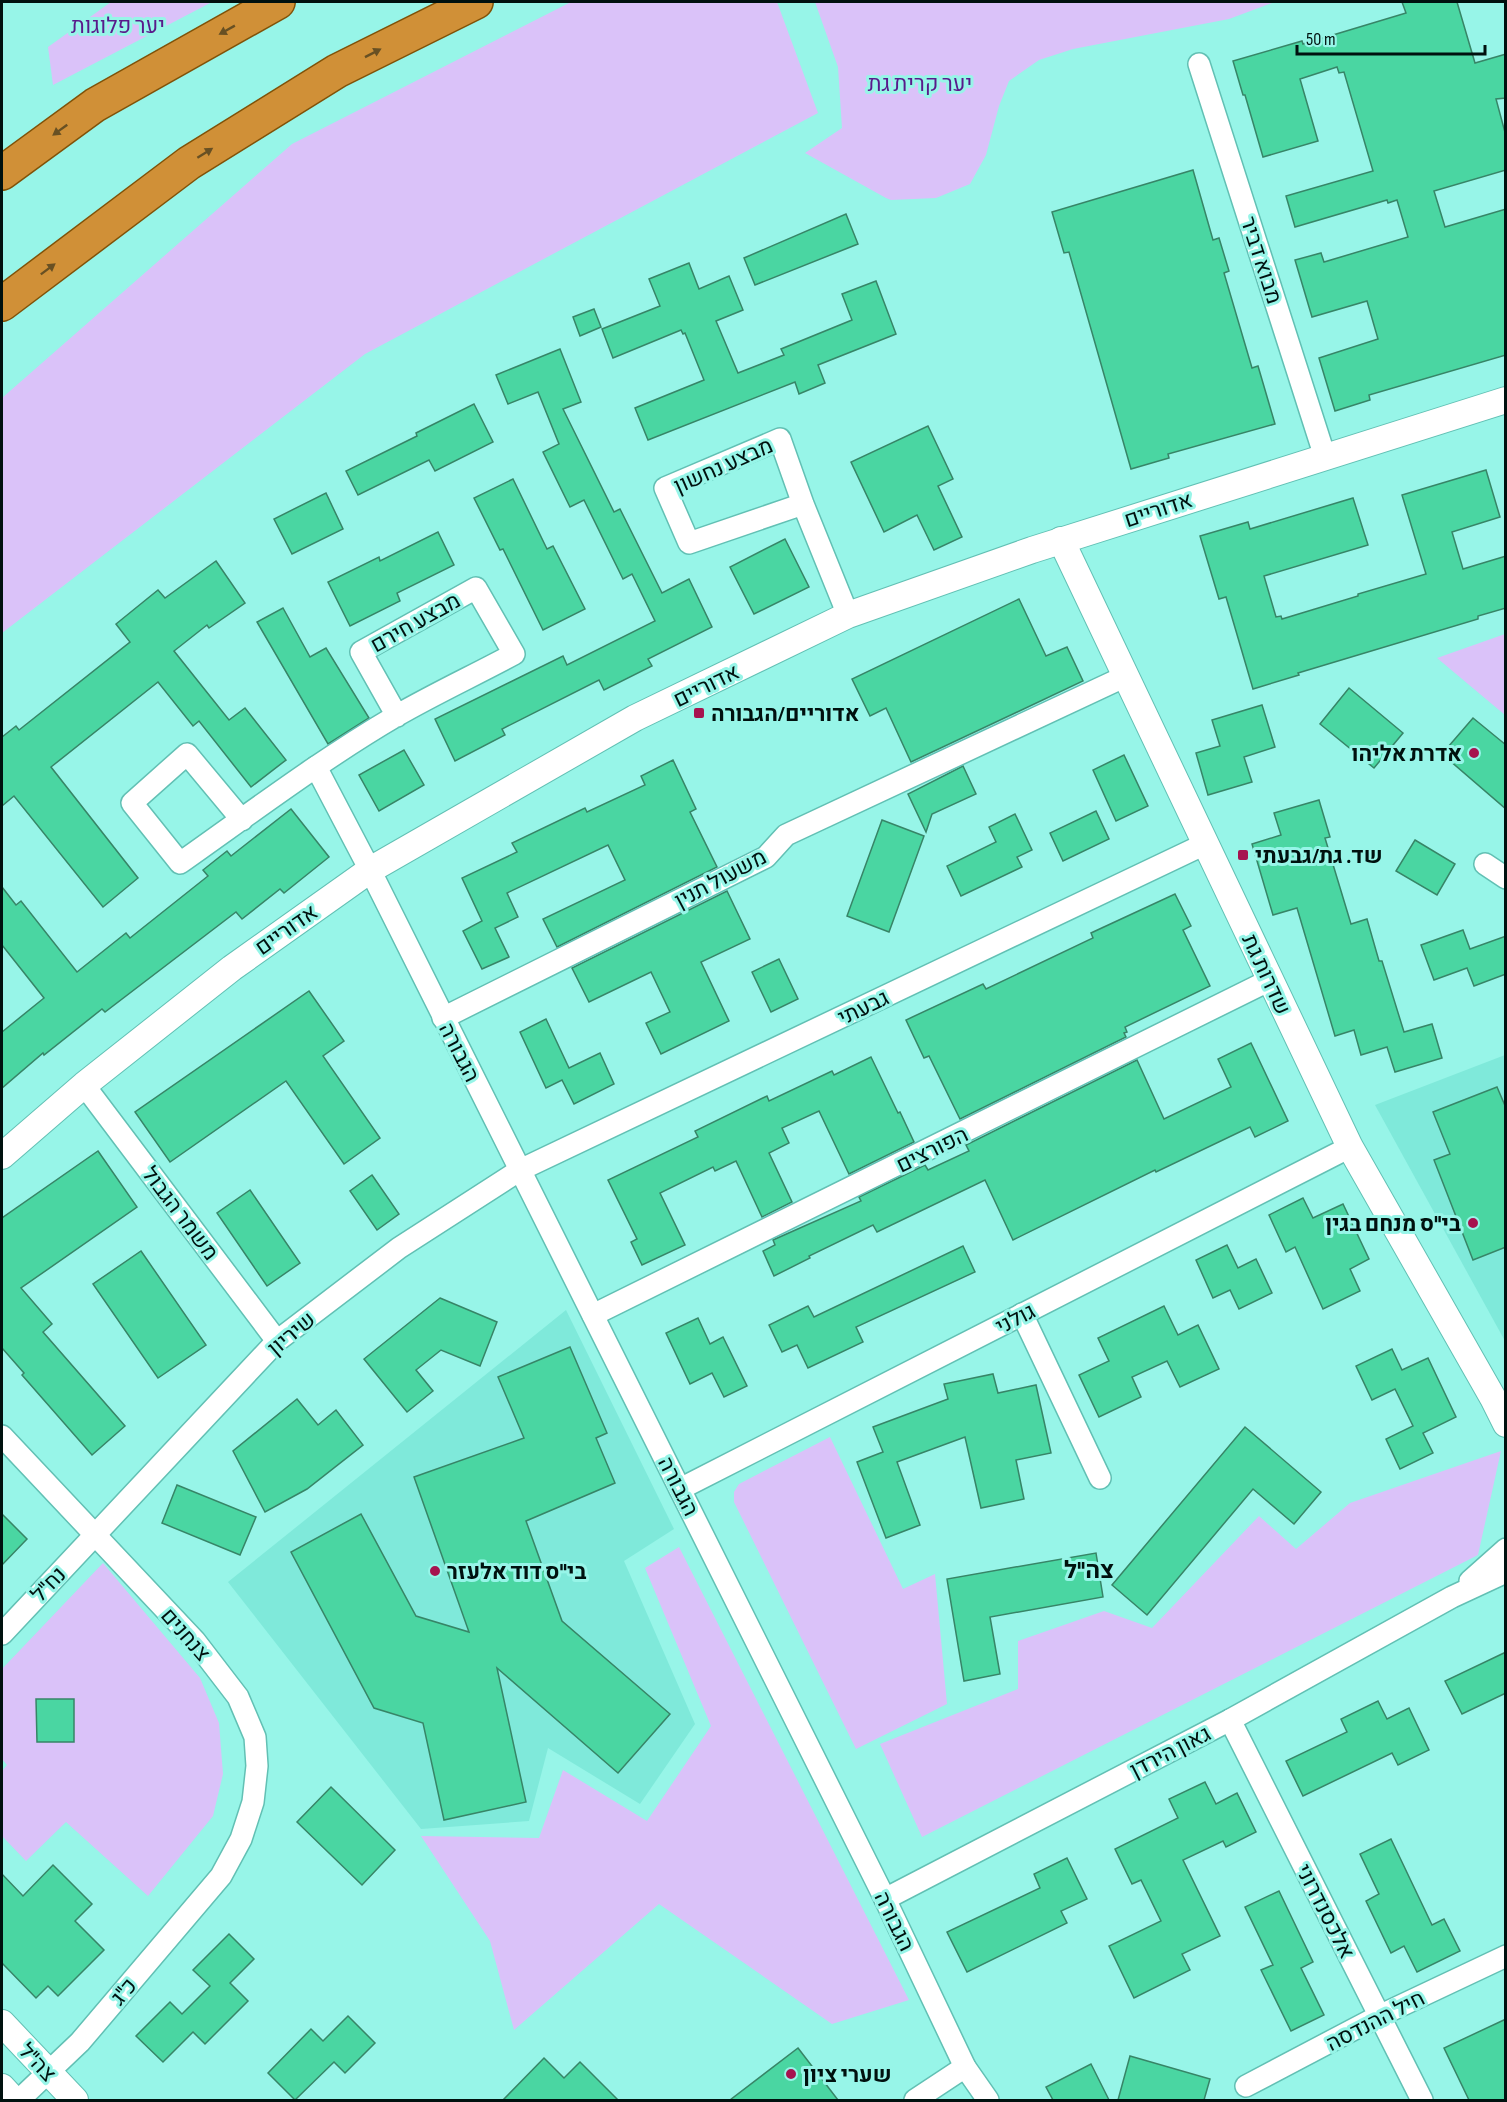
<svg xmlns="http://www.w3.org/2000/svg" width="1507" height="2102" font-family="'Sofia Sans Condensed',Heebo,sans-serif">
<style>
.built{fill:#7fe9da}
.green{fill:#dac2f9}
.building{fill:#4ad6a2;stroke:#378567;stroke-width:1.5}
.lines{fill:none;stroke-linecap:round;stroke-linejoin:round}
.minor-casing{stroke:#62c0b4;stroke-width:24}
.tertiary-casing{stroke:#62c0b4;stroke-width:28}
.trunk-casing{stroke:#805208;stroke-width:36}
.minor{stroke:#fff;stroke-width:21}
.tertiary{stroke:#fff;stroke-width:26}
.trunk{stroke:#d09037;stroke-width:33}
.oneway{fill:#685023}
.poi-dot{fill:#a6134f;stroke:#97f5e8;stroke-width:2}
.labels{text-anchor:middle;stroke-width:6;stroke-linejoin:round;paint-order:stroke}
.park-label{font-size:22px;fill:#591a8a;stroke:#97f5e8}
.street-label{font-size:22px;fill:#00110f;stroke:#97f5e8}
.poi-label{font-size:22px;font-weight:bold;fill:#00110f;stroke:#97f5e8;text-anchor:start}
.neighbourhood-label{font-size:24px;font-weight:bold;fill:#00110f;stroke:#97f5e8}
</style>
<rect width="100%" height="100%" fill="#97f5e8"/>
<g class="built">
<polygon points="1505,1055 1505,1341 1375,1105"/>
<polygon points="566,1310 674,1529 624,1561 695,1724 640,1804 548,1748 529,1821 421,1829 228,1582"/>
</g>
<g class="green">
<polygon points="111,2 212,2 53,85 48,47"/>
<polygon points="571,2 777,2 818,113 365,354 2,633 2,398 292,144"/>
<polygon points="815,2 1275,2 1229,19 1073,49 1039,60 1009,81 999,106 986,155 970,184 936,198 891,200 886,198 805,153 842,128 838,67"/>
<polygon points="1505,634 1506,634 1505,715 1437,658"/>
<polygon points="830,1437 903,1589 935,1574 947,1704 856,1749 734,1502 734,1492 739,1484"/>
<polygon points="1501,1451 1478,1555 922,1837 880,1744 1018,1689 1018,1641 1104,1611 1152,1628 1259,1516 1296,1549 1350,1503"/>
<polygon points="679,1547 909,2000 832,2024 659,1904 514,2030 490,1941 421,1836 539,1838 563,1770 647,1821 711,1726 645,1568"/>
<polygon points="103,1563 200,1678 219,1723 223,1774 213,1816 148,1896 66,1822 26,1861 2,1836 2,1771 7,1765 2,1759 2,1669"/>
</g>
<g class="building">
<polygon points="1402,2 1457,2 1475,63 1506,54 1506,98 1496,99 1506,136 1506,170 1434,191 1445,227 1506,209 1506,355 1369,395 1370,400 1335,411 1319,358 1378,339 1367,301 1312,317 1295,260 1321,253 1324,262 1408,237 1397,200 1388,203 1387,200 1295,227 1286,196 1373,171 1344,72 1339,73 1337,67 1300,79 1318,141 1263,157 1245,95 1243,95 1233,61 1302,41 1303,44 1406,13"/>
<polygon points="1193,170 1213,240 1219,238 1229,271 1224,273 1252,368 1258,366 1275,424 1168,454 1169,458 1131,469 1069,252 1064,253 1052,212"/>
<polygon points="846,214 858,244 755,285 744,258"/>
<polygon points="689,263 699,289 729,276 743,310 716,321 738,373 784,355 781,349 852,320 842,294 876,281 896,334 818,365 825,383 799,394 795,382 648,440 635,408 704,380 685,333 683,334 681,330 613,358 602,329 660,306 649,279"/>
<polygon points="594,309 601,327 580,336 573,317"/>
<polygon points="560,349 581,402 563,409 614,512 620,509 662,593 689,579 712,627 648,659 652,666 604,690 599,680 502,729 505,735 455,761 435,719 563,656 567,665 655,621 632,574 623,579 584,500 570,507 543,452 559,444 538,392 508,404 496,375"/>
<polygon points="474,404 493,442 435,471 429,460 358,495 346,471 417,436 416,433"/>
<polygon points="928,426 953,479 938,486 962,537 934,550 917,515 884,532 851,462"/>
<polygon points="1486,470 1500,517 1452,532 1463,569 1506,556 1506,608 1478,616 1478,619 1298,673 1299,675 1253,689 1226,597 1219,599 1200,536 1248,522 1250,529 1353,498 1368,545 1264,576 1276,617 1281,616 1282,619 1358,596 1358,594 1426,574 1402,495"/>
<polygon points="513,479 547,549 553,546 585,609 543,630 503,549 500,550 474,498"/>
<polygon points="326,493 343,529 292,554 274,519"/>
<polygon points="438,532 454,565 397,593 400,601 350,626 328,582 379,557 380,561"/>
<polygon points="785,539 809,587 754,614 730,567"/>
<polygon points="216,561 245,603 209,628 207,625 174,651 229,720 245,708 286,760 251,787 199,721 193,726 158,682 51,767 138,878 103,907 14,796 2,806 2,737 16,726 19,730 130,642 116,624 158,590 165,598"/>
<polygon points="1019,599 1046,656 1067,647 1083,681 911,762 886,708 870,716 852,679"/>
<polygon points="283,608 310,657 326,648 369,718 328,744 257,622"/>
<polygon points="1349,688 1403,733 1374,768 1320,724"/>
<polygon points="1262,705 1275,747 1244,757 1252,782 1208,795 1196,753 1220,746 1212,720"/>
<polygon points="1473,718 1506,745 1506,809 1442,754"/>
<polygon points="404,750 424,785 379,811 359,775"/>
<polygon points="1124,755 1148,806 1116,821 1093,770"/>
<polygon points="673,760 696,809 690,812 717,867 557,947 543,919 625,880 608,845 507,893 518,917 495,928 509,957 482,969 463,931 482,921 462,878 517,852 512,843 585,808 587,812 645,785 641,776"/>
<polygon points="963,766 976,794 932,814 926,832 908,794"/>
<polygon points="1319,800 1330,837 1325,838 1351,924 1367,919 1379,961 1382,961 1404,1032 1432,1024 1442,1058 1395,1072 1387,1047 1361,1055 1354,1030 1335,1036 1297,908 1273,915 1252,844 1281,835 1274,813"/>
<polygon points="291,809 329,857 284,893 280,889 242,919 236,912 105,1012 102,1009 44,1055 43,1053 2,1088 2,1032 44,998 2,945 2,887 16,905 21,901 77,972 126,933 130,938 208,876 203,870 227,851 231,856"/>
<polygon points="1096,811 1109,839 1063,861 1050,833"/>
<polygon points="1015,814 1032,850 1017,857 1022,867 961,896 947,866 996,842 989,827"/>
<polygon points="882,820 924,836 889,932 847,916"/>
<polygon points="1415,840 1455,864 1437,895 1396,871"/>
<polygon points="727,891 750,939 701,962 729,1021 661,1054 646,1023 670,1012 651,972 589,1002 572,968"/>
<polygon points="1175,894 1191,926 1183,930 1210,986 1125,1027 1127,1032 1124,1033 1126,1037 960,1119 929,1056 924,1058 906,1020 983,984 986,989 1093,938 1091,933"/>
<polygon points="1463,930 1470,949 1506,936 1506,974 1474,986 1467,968 1434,980 1421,945"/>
<polygon points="779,959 798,999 771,1012 752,972"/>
<polygon points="309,991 344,1041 323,1056 380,1138 344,1164 286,1081 170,1162 135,1112"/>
<polygon points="546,1019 569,1068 600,1053 614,1084 574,1104 562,1080 546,1088 520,1032"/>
<polygon points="1251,1043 1288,1121 1255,1137 1250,1127 1156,1172 1155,1170 1013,1240 985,1180 877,1232 873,1225 809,1256 810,1258 774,1276 763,1251 775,1245 773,1240 861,1201 859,1197 925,1165 928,1170 969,1151 966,1145 1137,1060 1164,1119 1231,1087 1218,1059"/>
<polygon points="871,1057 898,1113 900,1112 914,1142 849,1174 819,1111 782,1128 789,1143 769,1153 792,1202 762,1217 736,1161 715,1171 713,1167 660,1193 685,1245 642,1265 631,1242 637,1239 608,1180 698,1137 695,1131 767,1096 769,1101 832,1071 834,1075"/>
<polygon points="1497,1087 1506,1108 1506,1247 1473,1260 1434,1160 1450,1154 1433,1112"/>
<polygon points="98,1151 137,1207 21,1288 52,1324 43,1332 125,1426 92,1455 22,1375 24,1373 2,1348 2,1218"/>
<polygon points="372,1175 399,1214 377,1230 350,1191"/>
<polygon points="250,1190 300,1263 267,1286 217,1213"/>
<polygon points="1303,1198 1313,1218 1343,1204 1369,1259 1350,1269 1360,1291 1323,1309 1295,1247 1286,1252 1269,1215"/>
<polygon points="1227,1245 1238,1268 1256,1259 1272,1293 1239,1309 1230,1290 1213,1298 1196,1260"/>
<polygon points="963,1246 975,1272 856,1327 863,1342 808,1368 797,1345 782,1352 769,1325 808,1306 814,1317"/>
<polygon points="141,1251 206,1345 158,1378 93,1284"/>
<polygon points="440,1298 497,1322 480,1366 441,1350 416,1370 433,1391 407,1412 364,1359"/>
<polygon points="1164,1306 1178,1335 1198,1325 1219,1369 1180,1387 1167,1361 1132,1377 1141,1397 1099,1417 1079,1375 1109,1361 1098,1338"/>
<polygon points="698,1318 710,1344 723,1337 747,1386 724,1397 712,1373 690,1384 666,1333"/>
<polygon points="570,1347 607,1433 596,1438 615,1483 526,1521 562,1621 670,1714 618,1773 497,1668 526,1802 444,1820 423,1723 374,1708 291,1552 361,1514 416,1616 469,1632 414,1477 524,1438 498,1377"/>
<polygon points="1392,1349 1402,1370 1428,1358 1456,1417 1423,1433 1433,1453 1400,1469 1386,1439 1413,1426 1395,1389 1372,1400 1356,1366"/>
<polygon points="993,1374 998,1393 1036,1385 1051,1453 1016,1460 1024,1499 981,1508 965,1437 897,1462 920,1525 886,1538 857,1462 883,1452 873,1427 948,1399 944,1384"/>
<polygon points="297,1399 318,1425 336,1410 363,1445 307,1489 265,1512 233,1451"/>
<polygon points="1245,1427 1321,1492 1294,1524 1253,1489 1147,1615 1112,1585"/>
<polygon points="177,1485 256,1517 240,1555 162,1523"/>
<polygon points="2,1514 27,1539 2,1565"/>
<polygon points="1096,1553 1103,1597 990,1617 1000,1674 964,1681 947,1579"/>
<polygon points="1506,1652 1506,1693 1462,1714 1445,1681"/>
<polygon points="36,1699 74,1699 74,1742 37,1742"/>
<polygon points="1378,1701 1387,1719 1409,1708 1429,1750 1398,1765 1392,1753 1303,1796 1286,1761 1347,1732 1341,1719"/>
<polygon points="1205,1782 1216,1804 1237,1793 1256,1832 1226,1847 1223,1841 1183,1860 1220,1936 1182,1954 1190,1970 1134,1998 1109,1946 1161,1921 1141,1880 1132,1884 1115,1849 1178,1818 1169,1799"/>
<polygon points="331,1787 395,1850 362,1885 297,1822"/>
<polygon points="1391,1839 1432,1925 1444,1919 1460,1951 1417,1972 1404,1946 1391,1953 1366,1901 1379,1894 1360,1854"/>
<polygon points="1067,1858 1087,1899 1061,1911 1067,1923 967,1972 947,1932 1040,1888 1034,1874"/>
<polygon points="53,1865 92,1904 75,1921 104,1950 58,1996 48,1986 36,1998 2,1963 2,1874 23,1896"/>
<polygon points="1279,1891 1313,1962 1301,1968 1324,2015 1291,2031 1261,1970 1273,1965 1245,1907"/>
<polygon points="229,1934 254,1959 230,1983 248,2001 205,2044 193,2032 163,2062 136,2036 170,2002 182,2014 210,1986 193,1970"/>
<polygon points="348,2016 375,2043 345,2073 334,2062 295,2100 268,2073 311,2029 323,2041"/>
<polygon points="1506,2019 1506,2100 1469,2100 1444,2048"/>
<polygon points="798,2048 838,2100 730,2100"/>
<polygon points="1130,2056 1210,2079 1204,2100 1118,2100"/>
<polygon points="544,2058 564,2078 580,2062 618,2100 503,2100"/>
<polygon points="1091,2064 1109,2100 1053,2100 1046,2087"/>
</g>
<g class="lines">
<defs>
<g id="minor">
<polyline points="1199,64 1325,457"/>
<polyline points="803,504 689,543 665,488 780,439 803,504 848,615"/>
<polyline points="316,767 370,870 885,1899 965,2067 988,2100"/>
<path d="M242,820L187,754L132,803L180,863C251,813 321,760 396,716C434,694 475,675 514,654L476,588L361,652L397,716"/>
<polyline points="1485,864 1506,878"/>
<polyline points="443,1018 766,857 786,835 1126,676"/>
<polyline points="84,1085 277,1341"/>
<polyline points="1022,1314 1100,1478"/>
<polyline points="593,1315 1270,980"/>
<polyline points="2,1436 195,1641 238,1697 255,1737 257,1766 253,1802 241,1839 221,1876 80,2042 19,2100"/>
<polyline points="680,1489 1350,1147"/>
<polyline points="1470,1581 1506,1549"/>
<polyline points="2,1634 277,1341 399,1248 520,1170 1205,844"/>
<polyline points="1230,1720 1422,2100"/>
<polyline points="885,1899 1230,1720 1452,1597 1506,1572"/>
<polyline points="1246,2086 1379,2016 1506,1956"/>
<polyline points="915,2100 965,2067"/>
</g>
<g id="tertiary">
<polyline points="1061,540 1350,1147 1493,1398 1506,1424"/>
<polyline points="2,1156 84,1085 232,968 370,870 635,718 848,615 1032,550 1506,400"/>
<polyline points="2,2023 75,2100"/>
<polyline points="2,2087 14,2100"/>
</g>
<g id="trunk">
<polyline points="2,173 95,105 278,2"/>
<polyline points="2,304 189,163 337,71 476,2"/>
</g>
</defs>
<use href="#minor" class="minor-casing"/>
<use href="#tertiary" class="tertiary-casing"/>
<use href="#trunk" class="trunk-casing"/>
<use href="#minor" class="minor"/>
<use href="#tertiary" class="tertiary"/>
<use href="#trunk" class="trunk"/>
</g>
<defs><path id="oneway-solid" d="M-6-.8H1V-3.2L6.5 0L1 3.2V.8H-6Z" transform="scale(1.5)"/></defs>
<g class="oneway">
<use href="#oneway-solid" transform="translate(227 30) rotate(151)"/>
<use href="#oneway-solid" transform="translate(373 53) rotate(-27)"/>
<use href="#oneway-solid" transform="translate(60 130) rotate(144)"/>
<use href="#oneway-solid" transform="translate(205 153) rotate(-32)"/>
<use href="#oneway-solid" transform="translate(48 269) rotate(-37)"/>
</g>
<g class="poi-dot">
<rect x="693" y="707" width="12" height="12" rx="3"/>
<circle cx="1474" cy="753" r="6"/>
<rect x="1237" y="849" width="12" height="12" rx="3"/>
<circle cx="1473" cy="1223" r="6"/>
<circle cx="435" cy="1571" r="6"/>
<circle cx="791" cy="2074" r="6"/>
</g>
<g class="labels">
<g class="park-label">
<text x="118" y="33">יער פלוגות</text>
<text x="920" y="91">יער קרית גת</text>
</g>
<g class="street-label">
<text transform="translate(1262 260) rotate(72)" y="8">מבוא דביר</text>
<text transform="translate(723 465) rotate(-24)" y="8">מבצע נחשון</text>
<text transform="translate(1158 509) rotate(-18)" y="8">אדוריים</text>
<text transform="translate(415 622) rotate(-29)" y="8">מבצע חירם</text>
<text transform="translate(706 685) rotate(-26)" y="8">אדוריים</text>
<text transform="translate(720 878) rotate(-28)" y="8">משעול תנין</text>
<text transform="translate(286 929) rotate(-35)" y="8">אדוריים</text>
<text transform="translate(1267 974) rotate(65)" y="8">שדרות גת</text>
<text transform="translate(863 1007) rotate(-25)" y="8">גבעתי</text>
<text transform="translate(460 1052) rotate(63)" y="8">הגבורה</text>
<text transform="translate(932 1149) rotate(-26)" y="8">הפורצים</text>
<text transform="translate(181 1213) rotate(53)" y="8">משמר הגבול</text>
<text transform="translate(1015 1318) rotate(-27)" y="8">גולני</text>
<text transform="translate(291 1333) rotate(-40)" y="8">שיריון</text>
<text transform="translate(679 1486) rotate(63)" y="8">הגבורה</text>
<text transform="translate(48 1584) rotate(-46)" y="8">נח"ל</text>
<text transform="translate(186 1634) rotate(49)" y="8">צנחנים</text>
<text transform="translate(1170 1751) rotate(-27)" y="8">גאון הירדן</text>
<text transform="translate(1326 1911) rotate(63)" y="8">אלכסנדרוני</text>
<text transform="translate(895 1921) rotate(64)" y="8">הגבורה</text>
<text transform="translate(123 1991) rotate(-50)" y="8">כ"ג</text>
<text transform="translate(1375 2020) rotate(-27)" y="8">חיל ההנדסה</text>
<text transform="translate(38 2062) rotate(47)" y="8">צה"ל</text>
</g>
<g class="poi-label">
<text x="711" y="721">אדוריים/הגבורה</text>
<text x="1462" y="761" text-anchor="end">אדרת אליהו</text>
<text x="1255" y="863">שד. גת/גבעתי</text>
<text x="1461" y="1231" text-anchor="end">בי"ס מנחם בגין</text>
<text x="447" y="1579">בי"ס דוד אלעזר</text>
<text x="803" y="2082">שערי ציון</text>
</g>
<g class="neighbourhood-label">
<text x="1089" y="1578">צה"ל</text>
</g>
</g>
<rect width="1507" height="2102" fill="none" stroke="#00110f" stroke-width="6"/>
<path d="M1297 45v9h188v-9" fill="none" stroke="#00110f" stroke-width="3"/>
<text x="1306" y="45" font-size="18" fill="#00110f" stroke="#97f5e8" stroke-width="4.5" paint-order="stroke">50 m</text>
</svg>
